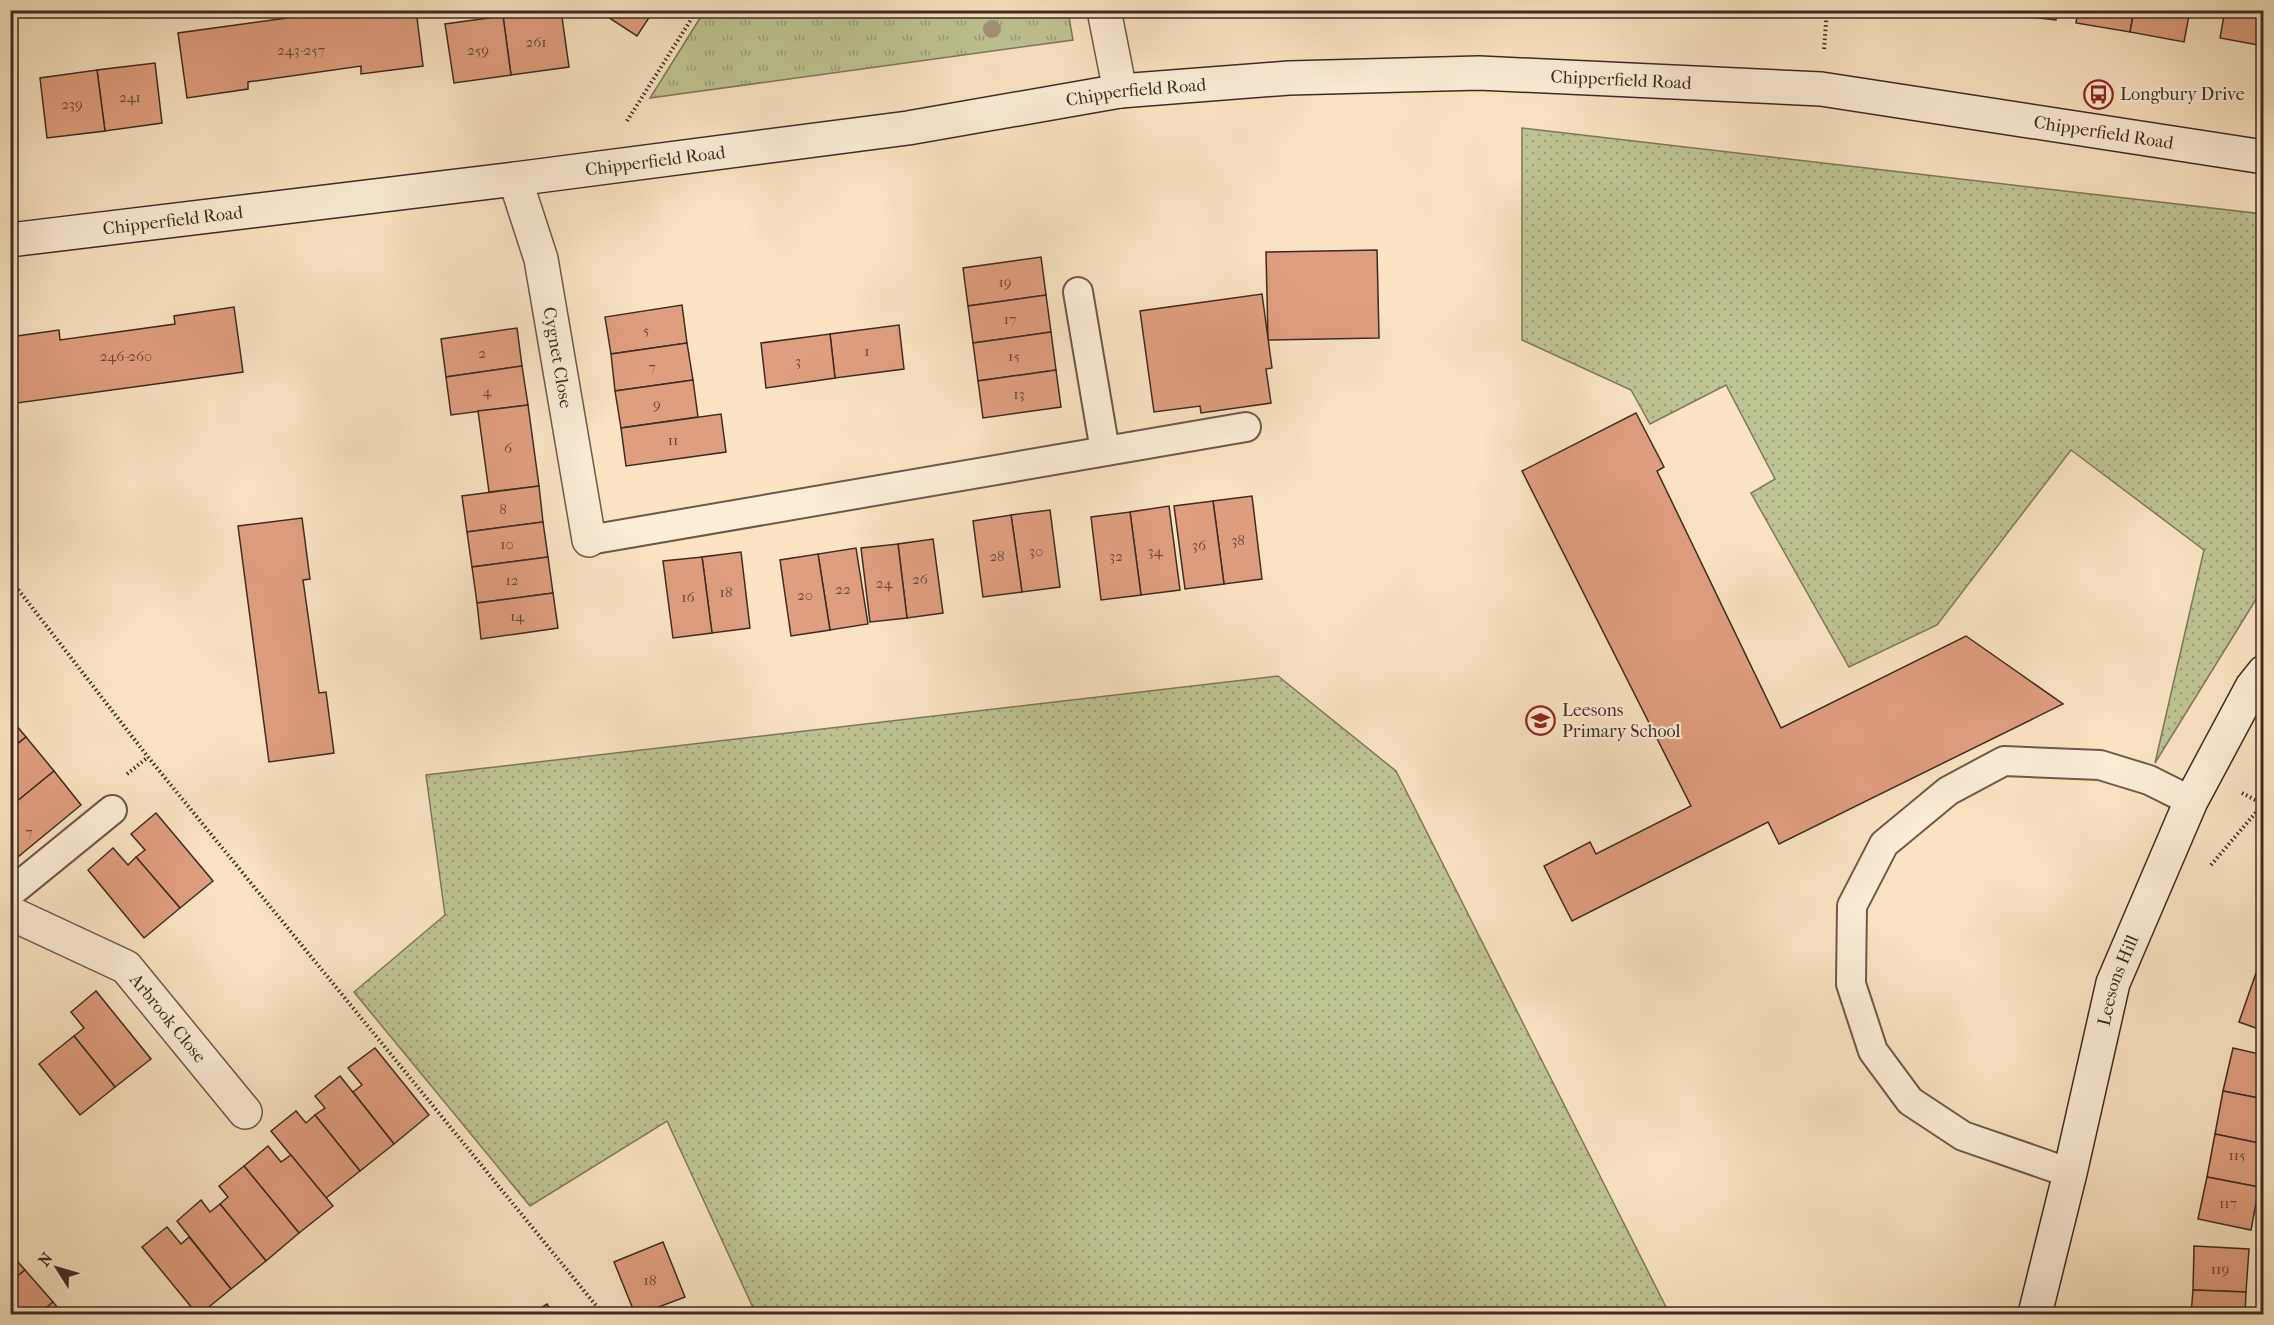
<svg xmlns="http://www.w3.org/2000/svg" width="2274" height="1325" font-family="'IM FELL French Canon',serif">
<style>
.grass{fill:url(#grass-tufts);stroke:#7e785a;stroke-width:1.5}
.park{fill:url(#park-dots);stroke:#7e785a;stroke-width:1.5}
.building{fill:#e09e80;stroke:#3d2b22;stroke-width:1.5}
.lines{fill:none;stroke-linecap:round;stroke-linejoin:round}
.lane-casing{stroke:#6c594a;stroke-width:32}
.street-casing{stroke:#6c594a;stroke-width:36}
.secondary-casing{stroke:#3d2b22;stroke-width:36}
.path{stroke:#3d2b22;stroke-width:4;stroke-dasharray:1.5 3;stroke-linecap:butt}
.lane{stroke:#fcedd7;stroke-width:28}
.street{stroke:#fcedd7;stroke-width:33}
.secondary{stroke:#fcedd7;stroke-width:33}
.tree{fill:#a49379}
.labels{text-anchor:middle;stroke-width:4.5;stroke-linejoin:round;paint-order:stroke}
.number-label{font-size:15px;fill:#66483a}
.street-label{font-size:18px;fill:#3d2b22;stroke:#fcedd7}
.poi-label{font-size:18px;fill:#3d2b22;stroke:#fcedd7;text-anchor:start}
</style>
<defs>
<pattern id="grass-tufts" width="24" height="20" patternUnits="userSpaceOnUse" patternTransform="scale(1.5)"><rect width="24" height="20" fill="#bfc493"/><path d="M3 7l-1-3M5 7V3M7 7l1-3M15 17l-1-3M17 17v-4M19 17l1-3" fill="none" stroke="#9c9f78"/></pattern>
<pattern id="park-dots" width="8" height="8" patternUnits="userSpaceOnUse" patternTransform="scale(1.5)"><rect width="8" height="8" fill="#bfc493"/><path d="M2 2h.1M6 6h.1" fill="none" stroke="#9c9f78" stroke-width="1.8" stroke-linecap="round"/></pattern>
</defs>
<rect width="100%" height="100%" fill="#fae4c2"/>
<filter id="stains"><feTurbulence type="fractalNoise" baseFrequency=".00333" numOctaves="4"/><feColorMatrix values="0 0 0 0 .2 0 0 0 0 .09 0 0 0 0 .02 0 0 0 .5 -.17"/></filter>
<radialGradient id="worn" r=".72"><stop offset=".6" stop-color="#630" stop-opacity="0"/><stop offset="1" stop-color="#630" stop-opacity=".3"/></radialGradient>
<polygon class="grass" points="705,10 1068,11 1073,40 650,98"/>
<g class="park">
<polygon points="1522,128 2263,214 2263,588 2155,763 2204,550 2071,450 1937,625 1849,667 1751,493 1775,479 1726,385 1650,424 1631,390 1522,340"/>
<polygon points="1278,676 1396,771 1667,1309 1424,1314 756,1314 667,1121 530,1206 354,992 445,915 426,775"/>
</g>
<g class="building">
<polygon points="346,10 416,10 423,66 361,74 361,66 248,82 248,89 187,98 178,33"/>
<polygon points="545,10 561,10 569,67 511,75 503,16"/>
<polygon points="597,10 654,10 637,36"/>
<polygon points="2006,10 2057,10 2056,20 2006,14"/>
<polygon points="2078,10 2134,10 2130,32 2076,23"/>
<polygon points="2134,10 2190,10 2184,42 2130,32"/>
<polygon points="2225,10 2264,10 2264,46 2220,38"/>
<polygon points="503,16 511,75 454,83 445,24"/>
<polygon points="155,63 162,123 105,131 97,70"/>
<polygon points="97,70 105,131 47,138 40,78"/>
<polygon points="1377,250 1379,338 1268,340 1266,252"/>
<polygon points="1041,257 1046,295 968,306 963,268"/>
<polygon points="1262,294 1272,368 1266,369 1271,403 1201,413 1200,406 1154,412 1140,311"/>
<polygon points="1046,295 1051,332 973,343 968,306"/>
<polygon points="682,305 687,343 611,354 605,317"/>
<polygon points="234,307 243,372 10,404 10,337 59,330 60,340 175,324 174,316"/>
<polygon points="899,325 904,369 835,378 830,334"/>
<polygon points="517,328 522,366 446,377 441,339"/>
<polygon points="1051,332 1056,370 978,381 973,343"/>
<polygon points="830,334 835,378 766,388 761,343"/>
<polygon points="687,343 693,380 615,391 611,354"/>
<polygon points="522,366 528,405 451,415 446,377"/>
<polygon points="1056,370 1061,407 983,418 978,381"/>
<polygon points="693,380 698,417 621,428 615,391"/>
<polygon points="528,405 539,486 489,492 478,411"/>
<polygon points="1636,413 1664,467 1657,471 1781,728 1966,636 2063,704 1779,844 1768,822 1572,921 1544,866 1590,842 1596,854 1691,806 1522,471"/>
<polygon points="721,414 726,452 626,466 621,428"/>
<polygon points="539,486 543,522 467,532 462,496"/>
<polygon points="1252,496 1262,579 1224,584 1213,501"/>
<polygon points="1213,501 1224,584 1185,589 1174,506"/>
<polygon points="1169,506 1180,590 1141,595 1130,512"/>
<polygon points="1050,510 1060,587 1022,592 1011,515"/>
<polygon points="1130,512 1141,595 1101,600 1091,517"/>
<polygon points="1011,515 1022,592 983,597 973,521"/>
<polygon points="302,518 310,579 303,580 319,693 326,692 334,753 269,762 238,526"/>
<polygon points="543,522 548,557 472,567 467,532"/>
<polygon points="933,539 943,613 907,618 898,544"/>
<polygon points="898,544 907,618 870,622 861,548"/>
<polygon points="856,548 868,624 830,630 818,554"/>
<polygon points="741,552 750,628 712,633 702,557"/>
<polygon points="818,554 830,630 791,636 780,560"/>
<polygon points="548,557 553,593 477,603 472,567"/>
<polygon points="702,557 712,633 673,638 663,561"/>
<polygon points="553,593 558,628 481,639 477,603"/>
<polygon points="10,718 26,737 10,750"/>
<polygon points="26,737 54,771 10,807 10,750"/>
<polygon points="54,771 81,805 13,861 10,858 10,807"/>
<polygon points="156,813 213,881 180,908 136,857 145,850 131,834"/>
<polygon points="113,848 128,865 136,857 180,908 144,938 88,870"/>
<polygon points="2264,952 2264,976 2256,973"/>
<polygon points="2256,973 2264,976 2264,1031 2239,1022"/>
<polygon points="96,991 151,1059 115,1087 74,1036 84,1028 71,1012"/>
<polygon points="74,1036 115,1087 80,1115 39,1064"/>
<polygon points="375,1048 429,1115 394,1144 353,1092 362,1085 348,1068"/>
<polygon points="2233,1048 2264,1055 2264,1099 2223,1091"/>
<polygon points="340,1076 394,1144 360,1171 315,1115 325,1108 315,1096"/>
<polygon points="2223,1091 2264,1099 2264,1144 2215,1134"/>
<polygon points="296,1111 306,1123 315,1115 360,1171 326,1198 271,1131"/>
<polygon points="2215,1134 2264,1144 2264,1166 2259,1187 2207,1177"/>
<polygon points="268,1146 281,1162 291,1155 333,1206 299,1233 244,1166"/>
<polygon points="244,1166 299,1233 266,1261 220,1204 228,1197 219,1186"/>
<polygon points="2207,1177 2259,1187 2251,1230 2198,1219"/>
<polygon points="201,1200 210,1212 220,1204 266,1261 231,1289 177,1221"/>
<polygon points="167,1227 181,1244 189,1237 231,1289 200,1314 197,1314 142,1247"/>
<polygon points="663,1242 685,1297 640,1314 635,1314 614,1262"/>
<polygon points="2194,1246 2249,1249 2246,1292 2193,1290"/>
<polygon points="10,1253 25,1270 10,1282"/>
<polygon points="25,1270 53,1302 39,1314 10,1314 10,1282"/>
<polygon points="2193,1290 2246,1292 2245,1314 2191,1314"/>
<polygon points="53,1302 63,1314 39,1314"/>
<polygon points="547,1304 553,1314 531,1314"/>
</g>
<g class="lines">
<defs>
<g id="lane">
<polyline points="1078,292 1105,451"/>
<polyline points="589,540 1246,427"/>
<polyline points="10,893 112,810"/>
<polyline points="2070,1173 1963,1136 1910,1101 1873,1051 1851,984 1852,906 1884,844 1948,791 2004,761 2100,765 2149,780 2191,801"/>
</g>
<g id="street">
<polyline points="1104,10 1120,91"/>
<path id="s1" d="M515,179L541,259L589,540"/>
<path id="s2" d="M10,913L126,967L245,1112"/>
</g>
<g id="secondary">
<path id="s3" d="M10,240L515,179L908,128L1120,91L1289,78L1479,73L1821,89L2264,157"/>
<path id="s4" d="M2035,1314L2070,1173L2113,983L2191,801L2252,687L2264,672"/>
</g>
</defs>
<use href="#lane" class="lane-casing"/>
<use href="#street" class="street-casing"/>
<use href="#secondary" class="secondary-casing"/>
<g class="path">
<polyline points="1824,49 1827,10"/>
<polyline points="627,121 697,10"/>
<polyline points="10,579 148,757 603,1314"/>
<polyline points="127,774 148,757"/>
<polyline points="2242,793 2263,804"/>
<polyline points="2211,865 2264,803"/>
</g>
<use href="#lane" class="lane"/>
<use href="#street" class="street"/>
<use href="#secondary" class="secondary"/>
</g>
<circle class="tree" cx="992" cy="29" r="9"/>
<defs>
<symbol id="bus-ring" viewBox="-11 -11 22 22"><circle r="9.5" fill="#fcedd7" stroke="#8f2418" stroke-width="1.5"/><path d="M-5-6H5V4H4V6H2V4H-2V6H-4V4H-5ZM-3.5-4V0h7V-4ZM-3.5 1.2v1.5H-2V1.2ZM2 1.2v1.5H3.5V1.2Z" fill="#8f2418"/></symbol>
<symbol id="school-ring" viewBox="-11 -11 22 22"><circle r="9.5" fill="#fcedd7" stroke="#8f2418" stroke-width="1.5"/><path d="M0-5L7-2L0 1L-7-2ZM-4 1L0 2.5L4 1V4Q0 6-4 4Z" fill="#8f2418"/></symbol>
</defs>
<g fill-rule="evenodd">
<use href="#bus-ring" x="2082" y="78" width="33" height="33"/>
<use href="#school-ring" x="1524" y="704" width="33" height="33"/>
</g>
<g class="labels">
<g class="number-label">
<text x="536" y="47">261</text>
<text x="301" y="55">243-257</text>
<text x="478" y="55">259</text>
<text x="130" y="102">241</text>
<text x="72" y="109">239</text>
<text x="1005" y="287">19</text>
<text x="1010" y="324">17</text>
<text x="646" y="335">5</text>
<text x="867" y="356">1</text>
<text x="482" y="358">2</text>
<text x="126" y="361">246-260</text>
<text x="1014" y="361">15</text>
<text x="798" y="366">3</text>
<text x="652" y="372">7</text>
<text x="487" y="396">4</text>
<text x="1019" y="399">13</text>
<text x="657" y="409">9</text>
<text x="673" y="445">11</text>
<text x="508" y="453">6</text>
<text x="503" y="514">8</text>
<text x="1238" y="545">38</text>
<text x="507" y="549">10</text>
<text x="1199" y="550">36</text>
<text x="1036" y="556">30</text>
<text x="1155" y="556">34</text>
<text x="997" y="561">28</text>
<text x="1116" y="561">32</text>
<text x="920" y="584">26</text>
<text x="512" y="585">12</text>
<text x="884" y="588">24</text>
<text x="843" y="594">22</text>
<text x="726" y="597">18</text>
<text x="805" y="600">20</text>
<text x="688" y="602">16</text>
<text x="517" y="621">14</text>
<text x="29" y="837">7</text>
<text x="2237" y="1160">115</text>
<text x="2228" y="1208">117</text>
<text x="2220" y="1274">119</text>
<text x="650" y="1285">18</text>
</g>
<g class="street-label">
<text dy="6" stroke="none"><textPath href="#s3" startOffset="1622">Chipperfield Road</textPath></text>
<text dy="6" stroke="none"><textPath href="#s3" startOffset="1136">Chipperfield Road</textPath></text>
<text dy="6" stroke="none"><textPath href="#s3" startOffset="2108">Chipperfield Road</textPath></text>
<text dy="6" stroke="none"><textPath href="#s3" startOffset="650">Chipperfield Road</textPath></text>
<text dy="6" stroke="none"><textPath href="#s3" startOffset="164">Chipperfield Road</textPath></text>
<text dy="6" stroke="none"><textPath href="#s1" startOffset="184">Cygnet Close</textPath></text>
<text dy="6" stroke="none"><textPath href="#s4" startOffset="344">Leesons Hill</textPath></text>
<text dy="6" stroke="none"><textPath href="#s2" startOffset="194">Arbrook Close</textPath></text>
</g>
<g class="poi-label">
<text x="2120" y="100">Longbury Drive</text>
<text x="1562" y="716">Leesons<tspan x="1562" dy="21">Primary School</tspan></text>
</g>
</g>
<rect width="2274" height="1325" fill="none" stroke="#fae4c2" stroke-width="36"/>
<rect x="12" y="12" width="2250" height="1301" fill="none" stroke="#3d2b22" stroke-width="3"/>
<rect x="18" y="18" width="2238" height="1289" fill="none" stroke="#3d2b22" stroke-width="1.5"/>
<g transform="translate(57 1268) rotate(307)" stroke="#fcedd7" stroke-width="4.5" paint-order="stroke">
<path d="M0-4.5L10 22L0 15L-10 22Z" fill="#3d2b22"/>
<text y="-9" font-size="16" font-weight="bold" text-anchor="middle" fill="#3d2b22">N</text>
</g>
<rect width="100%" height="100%" filter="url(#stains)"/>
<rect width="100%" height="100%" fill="url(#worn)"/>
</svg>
